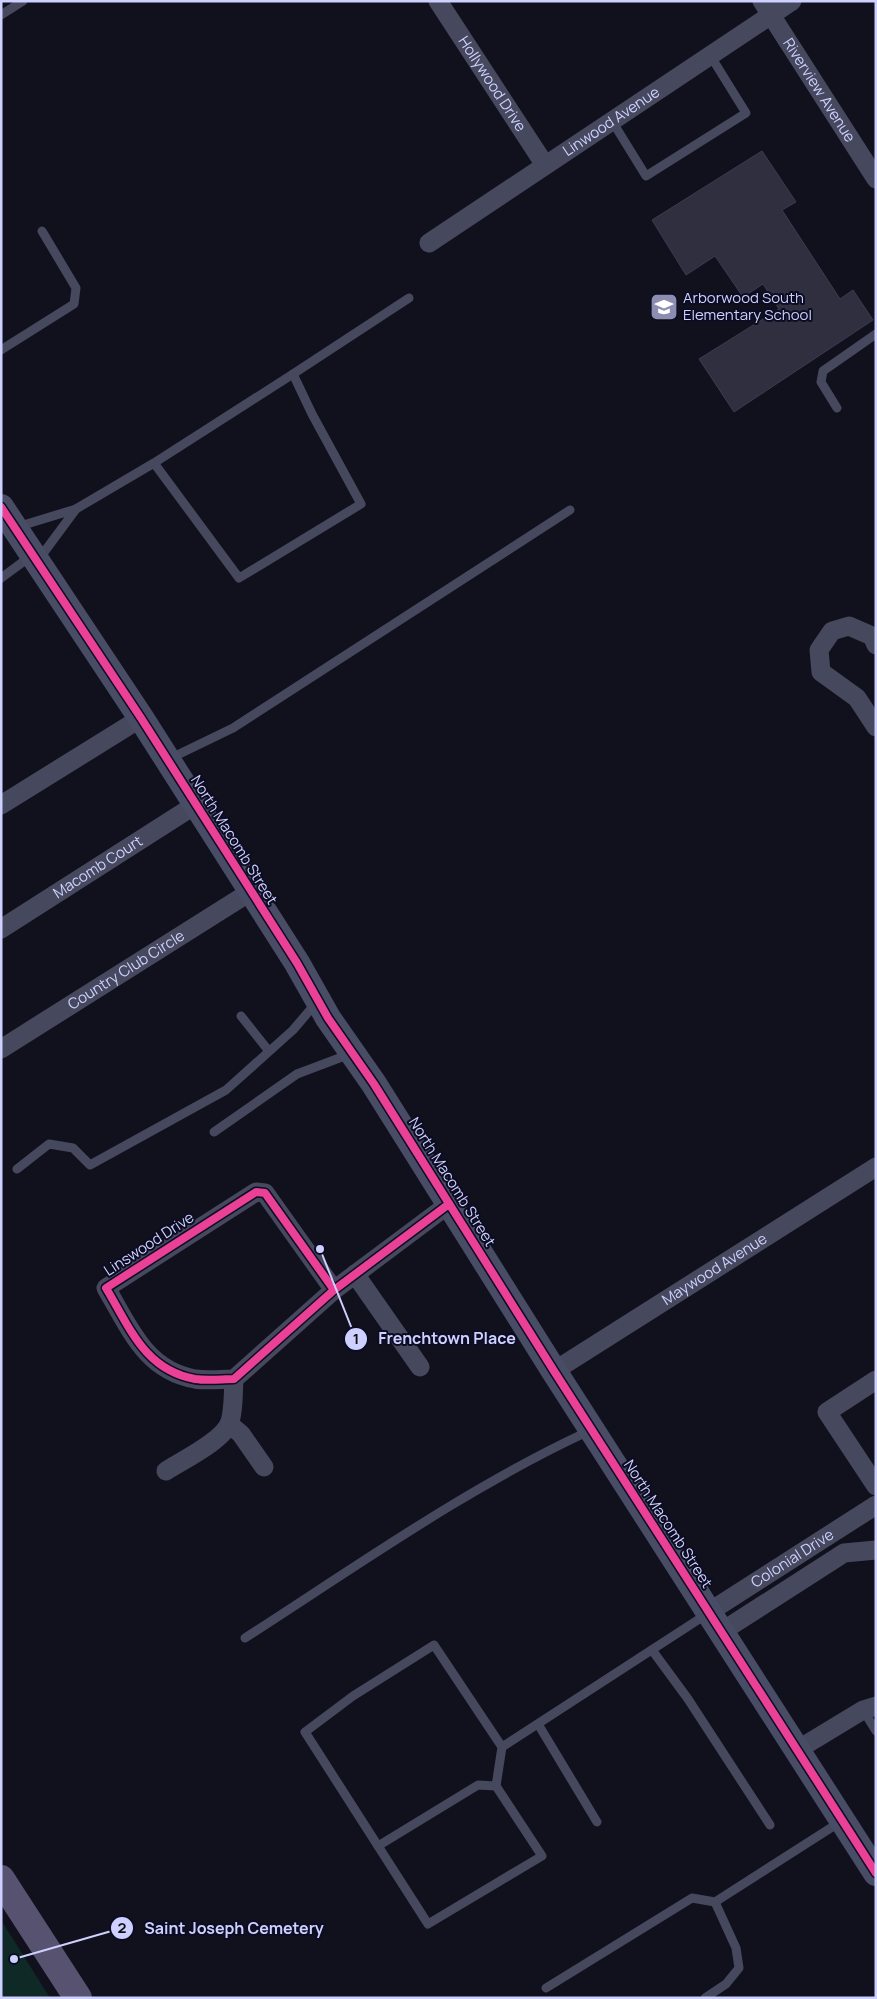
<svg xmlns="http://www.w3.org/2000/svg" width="877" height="1999" font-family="Manrope,sans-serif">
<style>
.green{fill:#0f2926}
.building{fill:#2f2f3f;stroke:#3b3c52}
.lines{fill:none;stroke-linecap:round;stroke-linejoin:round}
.lane{stroke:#46485e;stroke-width:9}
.street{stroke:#46485e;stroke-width:19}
.secondary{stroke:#484c64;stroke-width:26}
.primary{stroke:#585271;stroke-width:28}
.cycleway-casing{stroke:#0c0c22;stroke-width:11}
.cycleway{stroke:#ea4096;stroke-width:8}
.labels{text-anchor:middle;stroke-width:4;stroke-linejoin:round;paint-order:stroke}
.street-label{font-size:15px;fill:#ced0ff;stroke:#0c0c22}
.poi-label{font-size:15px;fill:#ced0ff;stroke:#0c0c22;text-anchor:start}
.leader{fill:none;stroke:#ced0ff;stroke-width:2}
.callout-dot{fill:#ced0ff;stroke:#0c0c22;stroke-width:2}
.mark-label{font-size:15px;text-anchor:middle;font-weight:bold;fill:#111}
.callout-label{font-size:16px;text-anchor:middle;font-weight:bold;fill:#ced0ff;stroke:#0c0c22;stroke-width:4;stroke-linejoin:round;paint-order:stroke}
</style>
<rect width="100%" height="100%" fill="#11111d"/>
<polygon class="green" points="1,1920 50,1998 1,1998"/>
<polygon class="building" points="762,151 796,202 782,210 840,299 853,290 873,320 734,412 699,359 779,309 763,284 743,297 715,256 686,275 652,220"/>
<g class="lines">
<g class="lane">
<polyline points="1,15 23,1"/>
<polyline points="612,121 646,176 746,113 710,55"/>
<polyline points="1,350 74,304 76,288 42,231"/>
<polyline points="293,374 409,298"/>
<polyline points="837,408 821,382 823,371 876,334"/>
<polyline points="17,527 76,509 154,463 293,374 312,414 361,504 239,578 154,463"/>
<polyline points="39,559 76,509"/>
<polyline points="1,578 31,556"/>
<polyline points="169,759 233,728 570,510"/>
<polyline points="241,1016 268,1050"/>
<polyline points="214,1132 297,1074 350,1054"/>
<polyline points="17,1169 49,1144 73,1148 90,1165 226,1090 293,1030 316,1003"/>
<path d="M245,1638C357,1566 468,1487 589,1431"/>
<polyline points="652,1650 688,1699 770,1825"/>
<polyline points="863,1710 876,1731"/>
<polyline points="538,1724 597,1822"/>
<polyline points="502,1747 496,1786 542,1856 428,1924 305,1732 353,1696 434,1645 502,1747 707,1614"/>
<polyline points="378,1846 478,1785 496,1786"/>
<polyline points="546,1988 692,1898 715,1902 840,1822"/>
<polyline points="705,1998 726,1984 739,1968 736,1948 715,1902"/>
</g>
<g class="street">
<path id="s1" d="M438,1L545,165"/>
<path id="s2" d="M762,1L876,179"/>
<path id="s3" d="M429,243L792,1"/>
<polyline points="876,645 872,636 849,626 832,631 819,650 821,672 857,698 876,727"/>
<polyline points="1,805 141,718"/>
<path id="s4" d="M1,929L195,805"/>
<path id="s5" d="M1,1049L250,892"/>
<polyline points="355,1274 420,1367"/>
<path d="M334,1290L265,1193L256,1192L106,1288C130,1328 145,1370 195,1379C208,1381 222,1379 234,1379L334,1290L449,1204"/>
<path id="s6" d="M554,1371L876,1167"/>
<polyline points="876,1380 827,1412 876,1486"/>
<polyline points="229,1424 241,1434 264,1467"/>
<path d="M166,1471C183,1460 224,1440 230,1422C234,1408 233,1393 234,1379"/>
<path id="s7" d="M709,1612L876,1505"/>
<polyline points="721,1632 844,1553 876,1550"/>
<polyline points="797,1750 863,1710 876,1706"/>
</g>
<polyline class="secondary" points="1,507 141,718 297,963 328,1018 374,1084 554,1371 876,1873"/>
<polyline class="primary" points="1,1879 78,1998"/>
<defs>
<g id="cycleway">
<polyline points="1,507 141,718 297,963 328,1018 374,1084 554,1371 876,1873"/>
<path d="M334,1290L265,1193L256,1192L106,1288C130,1328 145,1370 195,1379C208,1381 222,1379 234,1379L334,1290L449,1204"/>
</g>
</defs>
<use href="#cycleway" class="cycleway-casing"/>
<use href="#cycleway" class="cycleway"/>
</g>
<defs>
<symbol id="school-square" viewBox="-11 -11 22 22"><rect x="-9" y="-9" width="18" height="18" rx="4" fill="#8c8db0" stroke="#0c0c22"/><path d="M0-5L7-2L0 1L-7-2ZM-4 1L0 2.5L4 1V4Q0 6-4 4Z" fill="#fff"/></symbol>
</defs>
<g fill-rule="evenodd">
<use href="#school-square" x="648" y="291" width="32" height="32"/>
</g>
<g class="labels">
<g class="street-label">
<text dy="5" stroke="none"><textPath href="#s1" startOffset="99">Hollywood Drive</textPath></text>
<text dy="5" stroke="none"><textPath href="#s2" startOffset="106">Riverview Avenue</textPath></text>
<text dy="5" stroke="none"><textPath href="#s3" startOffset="219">Linwood Avenue</textPath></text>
<text transform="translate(234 840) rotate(58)" y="5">North Macomb Street</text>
<text dy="5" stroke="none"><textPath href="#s4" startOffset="115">Macomb Court</textPath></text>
<text dy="5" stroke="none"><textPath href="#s5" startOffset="148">Country Club Circle</textPath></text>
<text transform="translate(452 1182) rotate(58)" y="5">North Macomb Street</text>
<text transform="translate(149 1244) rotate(-33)" y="5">Linswood Drive</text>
<text dy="5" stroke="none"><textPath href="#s6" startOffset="190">Maywood Avenue</textPath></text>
<text transform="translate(668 1524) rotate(57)" y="5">North Macomb Street</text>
<text dy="5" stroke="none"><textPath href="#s7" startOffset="99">Colonial Drive</textPath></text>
</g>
<g class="poi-label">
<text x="683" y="303">Arborwood South<tspan x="683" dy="17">Elementary School</tspan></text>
</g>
</g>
<path class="leader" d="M320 1249L356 1339M14 1959L122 1928"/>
<g class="callout-dot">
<circle cx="320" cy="1249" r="5"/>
<circle cx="14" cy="1959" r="5"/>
<circle cx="356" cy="1339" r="12"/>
<circle cx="122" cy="1928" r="12"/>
</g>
<g class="mark-label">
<text x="356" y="1344">1</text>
<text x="122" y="1933">2</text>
</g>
<g class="callout-label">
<text x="447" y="1344">Frenchtown Place</text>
<text x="234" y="1934">Saint Joseph Cemetery</text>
</g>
<rect width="877" height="1999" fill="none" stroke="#ced0ff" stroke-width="5"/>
</svg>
